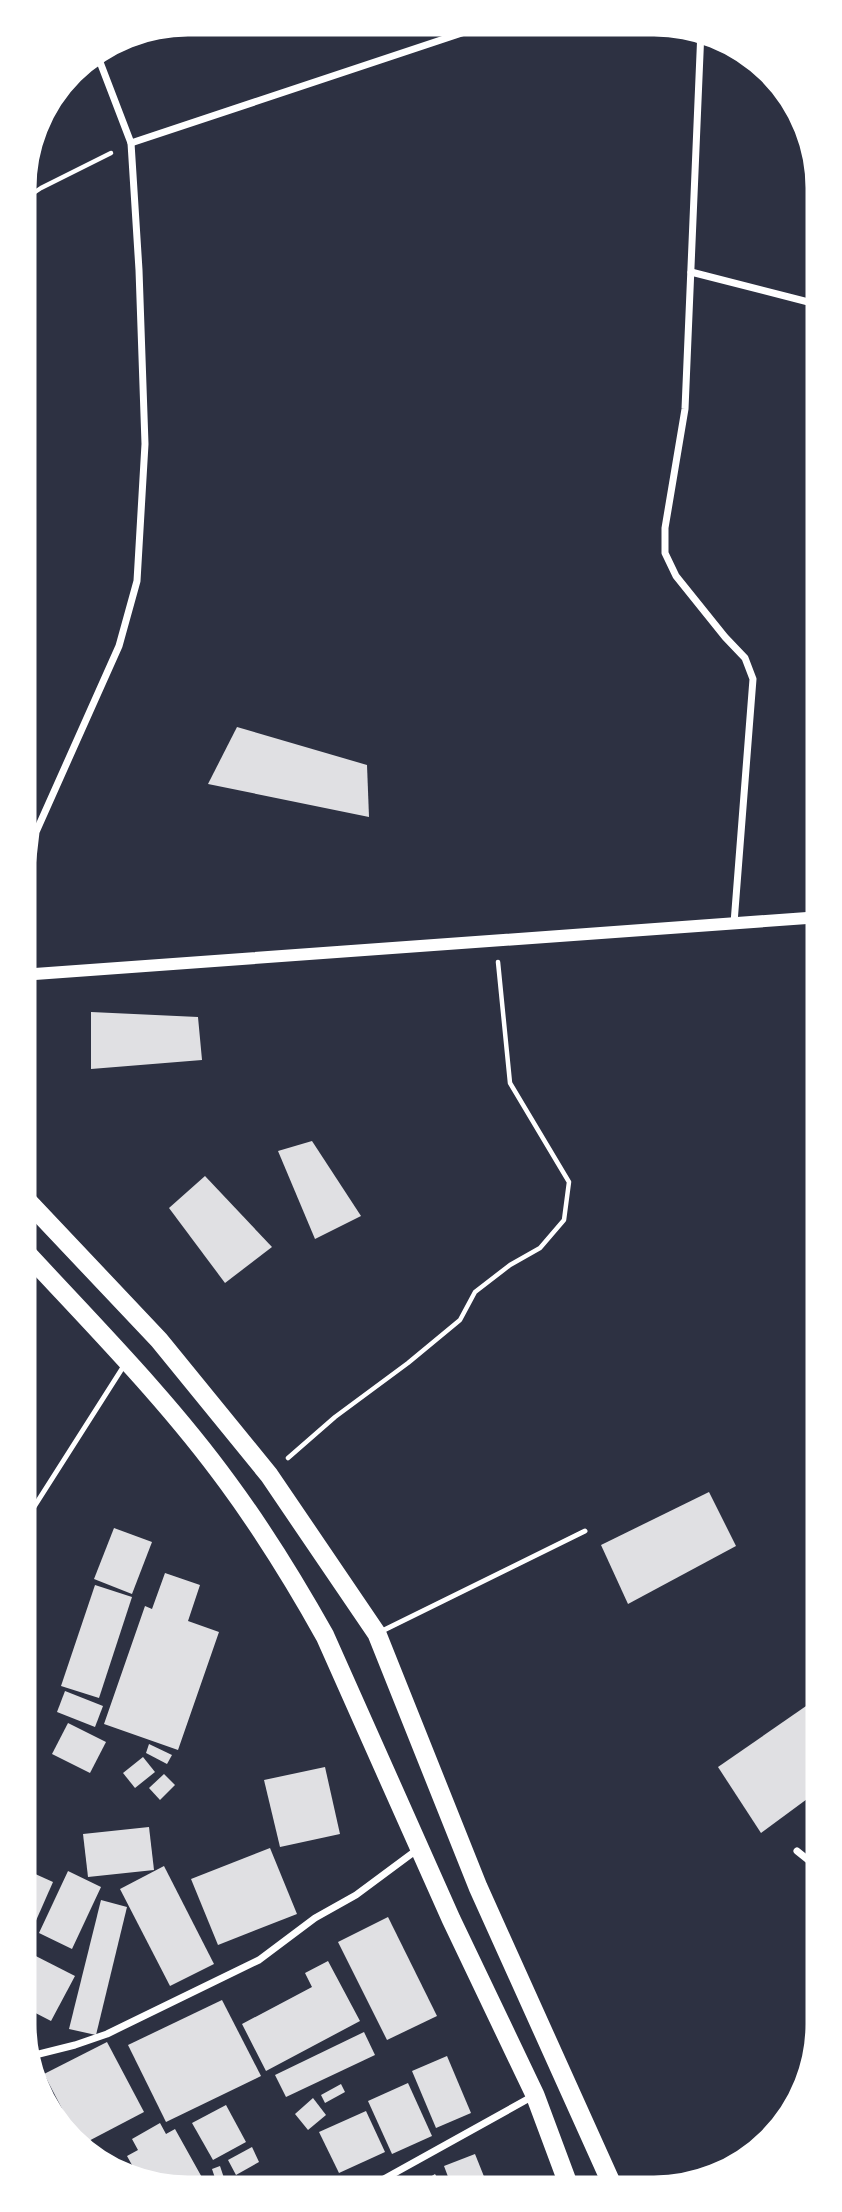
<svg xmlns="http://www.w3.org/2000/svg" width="842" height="2212" font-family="Poppins,sans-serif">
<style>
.building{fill:#e0e0e3}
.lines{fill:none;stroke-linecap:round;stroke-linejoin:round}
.path{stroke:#fff;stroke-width:4.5}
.service{stroke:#fff;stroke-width:5}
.minor{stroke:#fff;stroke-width:7}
.tertiary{stroke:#fff;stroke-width:12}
.trunk{stroke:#fff;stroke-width:19}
.rim{fill:none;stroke:#fff;stroke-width:9}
</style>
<rect width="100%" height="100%" fill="#2d3142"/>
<g class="building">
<polygon points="237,727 367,765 369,817 208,784"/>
<polygon points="91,1012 198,1017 202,1060 91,1069"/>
<polygon points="312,1141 361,1216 315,1239 278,1151"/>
<polygon points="205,1176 272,1247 225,1283 169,1208"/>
<polygon points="709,1492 736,1546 628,1604 601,1545"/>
<polygon points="114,1528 152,1542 132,1594 94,1579"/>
<polygon points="165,1573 200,1585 188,1621 219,1632 178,1750 104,1724 145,1606 152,1609"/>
<polygon points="95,1585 132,1597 99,1698 61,1686"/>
<polygon points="65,1691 103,1706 95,1727 57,1712"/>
<polygon points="822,1695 822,1788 761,1833 718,1767"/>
<polygon points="68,1723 106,1742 90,1773 52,1754"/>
<polygon points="149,1744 172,1755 167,1764 146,1753"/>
<polygon points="143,1757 155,1772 135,1788 123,1773"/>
<polygon points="325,1767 340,1834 280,1847 264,1780"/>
<polygon points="164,1774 175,1785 160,1800 149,1788"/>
<polygon points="22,1816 34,1822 22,1846"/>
<polygon points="149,1827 154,1870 88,1877 83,1834"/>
<polygon points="270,1848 297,1914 218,1945 191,1879"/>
<polygon points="164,1866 214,1964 170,1986 120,1889"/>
<polygon points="22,1868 53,1882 27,1941 22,1939"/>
<polygon points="68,1871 101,1887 72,1949 39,1933"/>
<polygon points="101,1900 127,1907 96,2035 69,2029"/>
<polygon points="388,1917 437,2016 387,2040 338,1942"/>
<polygon points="22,1949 75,1976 51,2021 22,2006"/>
<polygon points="328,1961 360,2021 266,2071 242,2024 312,1987 305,1973"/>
<polygon points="222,2000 261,2076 166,2122 128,2045"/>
<polygon points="364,2032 375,2055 286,2097 275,2075"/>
<polygon points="107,2042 144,2112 81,2145 44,2074"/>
<polygon points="447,2056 471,2113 436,2128 412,2071"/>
<polygon points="34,2063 44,2095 43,2096 26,2065"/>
<polygon points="408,2083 432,2136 392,2154 368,2101"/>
<polygon points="341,2084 345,2092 325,2103 321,2095"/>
<polygon points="313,2098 326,2115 308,2130 295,2114"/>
<polygon points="226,2105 246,2142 213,2160 192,2123"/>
<polygon points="366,2111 385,2152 339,2173 319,2132"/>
<polygon points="160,2123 166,2134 175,2129 209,2190 155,2190 142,2183 127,2156 138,2150 132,2139"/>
<polygon points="252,2147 259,2162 236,2175 228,2160"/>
<polygon points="475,2154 489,2189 453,2190 444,2166"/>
<polygon points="220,2166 224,2178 216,2181 212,2169"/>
<polygon points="435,2174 445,2190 409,2190"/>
</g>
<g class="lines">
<g class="path">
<polyline points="20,202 41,188 111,153"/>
<polyline points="288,1458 335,1417 408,1363 460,1320 475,1292 510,1265 540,1248 564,1220 569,1182 510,1083 498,962"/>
</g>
<g class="service">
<polyline points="22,1521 34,1507 125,1364"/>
<polyline points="380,1632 585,1531"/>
</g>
<g class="minor">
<polyline points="701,30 685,409 665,528 665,553 676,576 725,637 745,658 753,679 734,923"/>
<polyline points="131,143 498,21"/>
<polyline points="691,272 820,305"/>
<polyline points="815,917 821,935"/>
<polyline points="21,962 36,832 119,646 137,581 145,444 139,270 131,143 95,49"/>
<polyline points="797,1851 822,1871"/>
<polyline points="23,2058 75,2045 107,2034 259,1960 315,1918 356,1895 418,1849"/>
<polyline points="364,2190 535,2095"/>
</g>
<polyline class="tertiary" points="21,975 821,917"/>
<g class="trunk">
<polyline points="21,1194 159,1340 269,1475 377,1634 478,1887 614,2189"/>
<path d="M21,1247C92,1324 167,1399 228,1483C264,1532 296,1584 325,1636L451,1919L535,2095L570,2189"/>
</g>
</g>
<path d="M0 0H842V2212H0ZM188 32H654A156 156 0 0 1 810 188V2024A156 156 0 0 1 654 2180H188A156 156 0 0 1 32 2024V188A156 156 0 0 1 188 32Z" fill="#fff" fill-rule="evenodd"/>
<path class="rim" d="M188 32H654A156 156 0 0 1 810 188V2024A156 156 0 0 1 654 2180H188A156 156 0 0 1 32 2024V188A156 156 0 0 1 188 32Z"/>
</svg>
